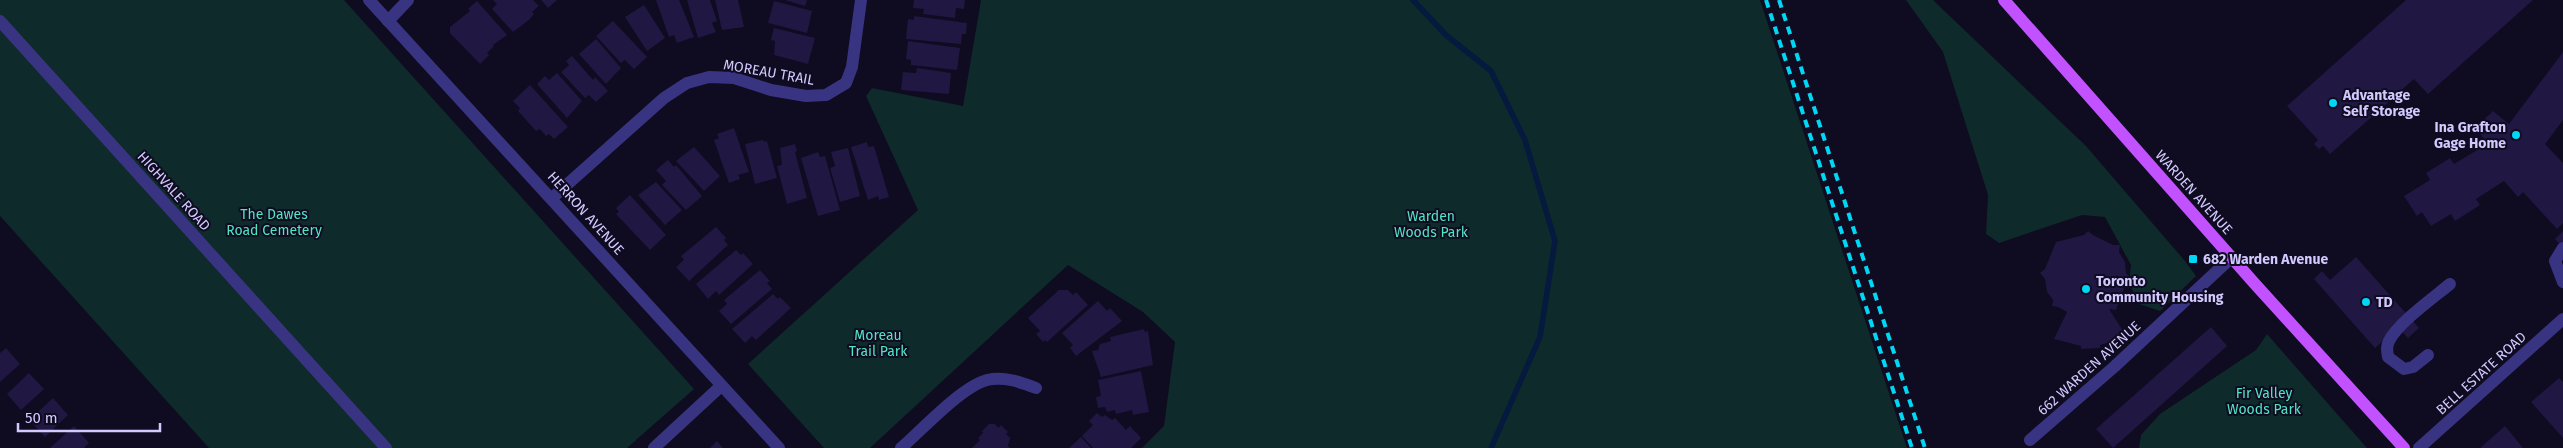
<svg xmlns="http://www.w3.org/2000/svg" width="2563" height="448" font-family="'Fira Sans',sans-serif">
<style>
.green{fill:#0e2a2a}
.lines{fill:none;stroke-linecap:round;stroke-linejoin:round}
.stream{stroke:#06193e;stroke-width:5.5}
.building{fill:#201742}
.minor{stroke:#393481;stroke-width:12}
.major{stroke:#c251ff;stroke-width:12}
.rail{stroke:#00d7f5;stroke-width:4;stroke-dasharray:8 6;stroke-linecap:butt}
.poi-dot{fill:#00d7f5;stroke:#0f0b20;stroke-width:2}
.labels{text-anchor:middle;stroke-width:4;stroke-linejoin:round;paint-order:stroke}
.street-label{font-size:14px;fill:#d2caff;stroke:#0f0b20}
.poi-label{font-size:14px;font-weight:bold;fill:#d2caff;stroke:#0f0b20;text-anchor:start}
.park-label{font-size:14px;fill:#51e5c3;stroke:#0f0b20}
</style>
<rect width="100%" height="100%" fill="#0f0b20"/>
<g class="green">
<polygon points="0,0 344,0 694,389 627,448 209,448 0,216"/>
<polygon points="981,0 1760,0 1907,448 1142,448 1164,426 1175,342 1143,312 1068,265 870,448 824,448 748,364 918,210 866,96 872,88 963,106"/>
<polygon points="1906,0 1933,0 2086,146 2185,261 2196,276 2160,311 2139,304 2129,283 2131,265 2105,217 2082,215 1999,243 1986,234 1988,195 1943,52"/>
<polygon points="2267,334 2367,448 2139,448 2141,435 2160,414 2256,350"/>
</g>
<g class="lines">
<polyline class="stream" points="1413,0 1446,35 1491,71 1525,140 1555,241 1540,337 1491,448"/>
</g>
<g class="building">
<polygon points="493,0 533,0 539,6 532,12 534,14 529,20 513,32 492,9 497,4"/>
<polygon points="541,0 557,0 548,8"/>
<polygon points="656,0 679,0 694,37 677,43 674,35 669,37"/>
<polygon points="687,0 710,0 717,21 712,23 716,32 698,38"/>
<polygon points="715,0 738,0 744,27 722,30"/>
<polygon points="785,0 807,0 805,6"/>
<polygon points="914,0 965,0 964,9 956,8 955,18 923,14 924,9 913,8"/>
<polygon points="2406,0 2533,0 2428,94 2414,79 2330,154 2323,146 2319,149 2314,144 2318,140 2287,106"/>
<polygon points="477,1 507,35 493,45 494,46 487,53 489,55 480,64 450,33 450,27 470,11 468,9"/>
<polygon points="774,1 812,11 807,33 768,23"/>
<polygon points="644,5 665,38 647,51 625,17"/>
<polygon points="914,16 967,23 966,34 962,34 961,44 906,39 908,19 914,20"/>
<polygon points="613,21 647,57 634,69 625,60 621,63 596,36"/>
<polygon points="774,28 815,38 808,64 774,55 775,41 771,40"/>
<polygon points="596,39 621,68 606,84 579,54"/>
<polygon points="908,41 960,48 957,70 911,65 911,60 906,59"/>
<polygon points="2563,52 2563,120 2545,144 2563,163 2563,223 2557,229 2523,192 2518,197 2504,181 2476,199 2480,205 2455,221 2451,214 2431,226 2422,212 2417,216 2404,196 2430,180 2426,173 2450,158 2454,164 2487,144 2476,127 2493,111 2509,124"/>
<polygon points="572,56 593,80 595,77 608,91 596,102 589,95 585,98 561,72 569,65 566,61"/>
<polygon points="917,68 951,73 949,94 901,90 903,72 916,73"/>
<polygon points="557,73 582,101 567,118 537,84 545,76 549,80"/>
<polygon points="530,85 568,127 554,139 549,134 546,136 540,129 536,131 518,111 520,108 513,101"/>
<polygon points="734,128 749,172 738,175 740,179 729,183 714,140 719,138 717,134"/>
<polygon points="763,140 764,142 767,141 777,178 755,184 745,144"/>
<polygon points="867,142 868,147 874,146 889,197 879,200 878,196 868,200 851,147"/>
<polygon points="795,144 797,151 795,152 807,198 787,204 777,166 782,165 780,148"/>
<polygon points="694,147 720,176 704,191 676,161"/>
<polygon points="848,148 860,196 840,202 830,168 835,166 831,152"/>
<polygon points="818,152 820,157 825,156 840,210 818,216 801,158"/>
<polygon points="668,160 674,167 676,165 702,196 686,210 662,185 666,181 656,170"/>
<polygon points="656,182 682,210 665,225 638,195"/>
<polygon points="630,195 666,235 650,250 616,214 619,212 616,208"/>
<polygon points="716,227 726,238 724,240 728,245 689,281 676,267 684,260 681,256"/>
<polygon points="2088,231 2093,235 2113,245 2120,245 2119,252 2125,262 2126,273 2131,279 2126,283 2116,310 2109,309 2125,334 2114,341 2100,345 2100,348 2081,349 2081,346 2054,339 2067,312 2058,307 2052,306 2053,300 2047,292 2045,279 2040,273 2045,269 2056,242 2084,235"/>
<polygon points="2563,231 2563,248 2555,239"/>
<polygon points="736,250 741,255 743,253 753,264 719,295 716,291 708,299 696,284"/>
<polygon points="2356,257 2419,328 2408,338 2398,327 2375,348 2314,279 2322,271 2330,280"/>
<polygon points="760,270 770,281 767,283 772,289 731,324 719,311 727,304 724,300"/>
<polygon points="1059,290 1068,290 1073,295 1076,292 1088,305 1047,342 1045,340 1043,342 1036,334 1040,331 1028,318"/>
<polygon points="773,294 778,299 780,297 791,308 756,340 752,336 745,343 732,329"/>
<polygon points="1098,301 1107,311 1110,308 1122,321 1076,356 1070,348 1073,345 1062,333"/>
<polygon points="2211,327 2227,346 2113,448 2096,429"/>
<polygon points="1144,329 1145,332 1148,331 1153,365 1101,377 1092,351 1098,350 1100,344 1111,341 1110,337"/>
<polygon points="6,348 20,364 0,382 0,353"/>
<polygon points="1141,371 1149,412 1133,415 1132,410 1116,414 1115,410 1107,412 1105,407 1098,408 1096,397 1101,396 1098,380"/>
<polygon points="29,373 44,389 21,410 7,394"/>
<polygon points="2559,378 2563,382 2563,438 2531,402"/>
<polygon points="53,398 68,415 45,437 29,420"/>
<polygon points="1097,413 1102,417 1105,415 1112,420 1115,418 1126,430 1130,426 1141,438 1131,448 1093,448 1082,436 1093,425 1089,421"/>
<polygon points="989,424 995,424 998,428 1001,425 1008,432 1006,434 1010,438 1008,446 1010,448 972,448 980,440 978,438 983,433 982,431"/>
<polygon points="74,426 89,443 84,448 50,448"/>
<polygon points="2505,426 2523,448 2480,448"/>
<polygon points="1081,437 1091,448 1069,448"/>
<polygon points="717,441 723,448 710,448"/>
</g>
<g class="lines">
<g class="minor">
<polyline points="369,0 779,448"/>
<polyline points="0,21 386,448"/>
<polyline points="388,21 408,0"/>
<polyline points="552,198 664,98 687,83 709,77 734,78 771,90 806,96 826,95 846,83 852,67 861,0"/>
<polyline points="2563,248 2555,261 2563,282"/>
<path d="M2428,355L2413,367L2404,369L2388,357C2387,351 2386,347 2389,341C2398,323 2433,298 2450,284"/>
<polyline points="2030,440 2114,367 2232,257"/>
<polyline points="654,448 721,386"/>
<path d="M901,448C922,430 961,387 987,380C1004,376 1020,382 1036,388"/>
<polyline points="2419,448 2563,319"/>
</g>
<polyline class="major" points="2004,0 2255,284 2404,448"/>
<g class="rail">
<polyline points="1766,0 1912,448"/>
<polyline points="1779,0 1925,448"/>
</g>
</g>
<g class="poi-dot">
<circle cx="2333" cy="103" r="5"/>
<circle cx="2516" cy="135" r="5"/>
<rect x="2188" y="254" width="10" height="10" rx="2.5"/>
<circle cx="2086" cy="289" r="5"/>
<circle cx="2366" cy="302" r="5"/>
</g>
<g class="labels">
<g class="street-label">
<text transform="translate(769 72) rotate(10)" y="5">MOREAU TRAIL</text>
<text transform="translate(174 191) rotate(48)" y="5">HIGHVALE ROAD</text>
<text transform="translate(2194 192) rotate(48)" y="5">WARDEN AVENUE</text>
<text transform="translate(586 213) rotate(48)" y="5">HERRON AVENUE</text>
<text transform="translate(2089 368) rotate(-42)" y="5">662 WARDEN AVENUE</text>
<text transform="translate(2481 373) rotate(-42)" y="5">BELL ESTATE ROAD</text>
</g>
<g class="poi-label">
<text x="2343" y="100">Advantage<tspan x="2343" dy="16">Self Storage</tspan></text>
<text x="2506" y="132" text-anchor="end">Ina Grafton<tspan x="2506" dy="16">Gage Home</tspan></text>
<text x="2203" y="264">682 Warden Avenue</text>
<text x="2096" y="286">Toronto<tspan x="2096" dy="16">Community Housing</tspan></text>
<text x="2376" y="307">TD</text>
</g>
<g class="park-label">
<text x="274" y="219">The Dawes<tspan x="274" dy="16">Road Cemetery</tspan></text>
<text x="1431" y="221">Warden<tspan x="1431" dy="16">Woods Park</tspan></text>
<text x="878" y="340">Moreau<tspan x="878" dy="16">Trail Park</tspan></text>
<text x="2264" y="398">Fir Valley<tspan x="2264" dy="16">Woods Park</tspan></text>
</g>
</g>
<path d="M18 423v8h142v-8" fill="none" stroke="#d2caff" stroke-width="2.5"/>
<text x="25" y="423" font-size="15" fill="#d2caff" stroke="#0f0b20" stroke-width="4" paint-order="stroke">50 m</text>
</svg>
